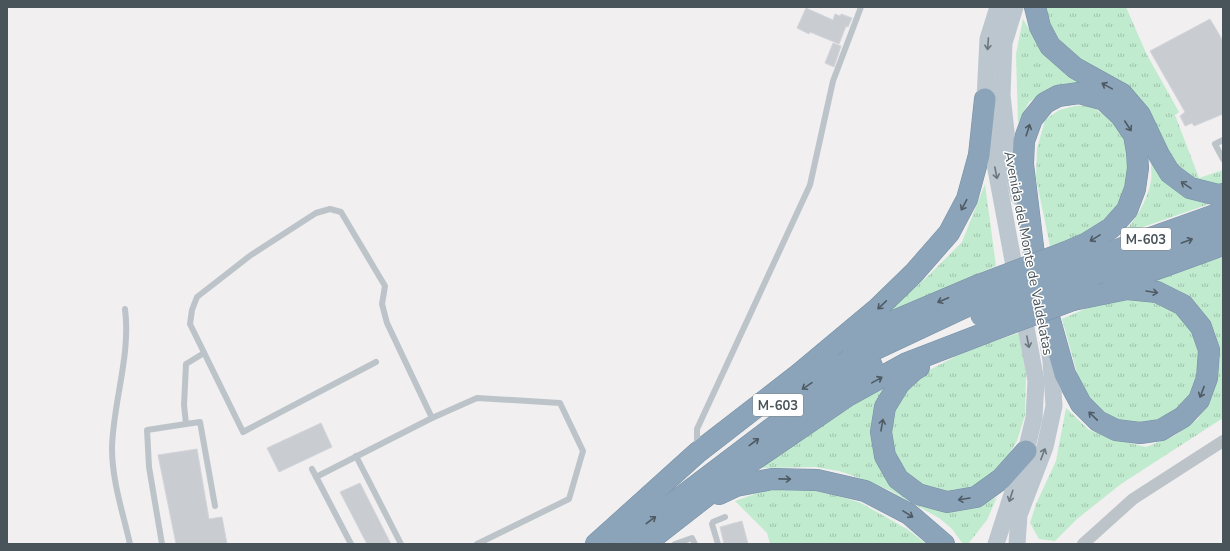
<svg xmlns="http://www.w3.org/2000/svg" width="1230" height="551" font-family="'Nunito Sans',sans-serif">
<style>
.park{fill:url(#park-tufts)}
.building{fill:#c9ccd1;stroke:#d3d5da}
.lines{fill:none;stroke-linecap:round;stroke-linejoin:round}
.highway-casing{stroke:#768fa5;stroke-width:22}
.lane{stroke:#bcc4ca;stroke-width:6}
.street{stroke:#bcc4ca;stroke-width:12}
.secondary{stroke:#bcc6cf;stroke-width:17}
.highway{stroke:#8ba4b9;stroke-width:21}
.highway-bridge-casing{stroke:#768fa5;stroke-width:22;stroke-linecap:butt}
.highway-bridge{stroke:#8ba4b9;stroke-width:21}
.oneway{stroke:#6b767d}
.oneway2{stroke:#4f5b64}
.labels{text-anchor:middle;stroke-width:3;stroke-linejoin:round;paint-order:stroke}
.shield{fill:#fff;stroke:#7f878c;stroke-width:1}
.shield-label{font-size:13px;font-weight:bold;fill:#48535a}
.street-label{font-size:14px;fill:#48535a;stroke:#fff}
</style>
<defs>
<pattern id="park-tufts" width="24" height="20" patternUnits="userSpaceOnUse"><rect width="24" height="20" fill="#c1ebcf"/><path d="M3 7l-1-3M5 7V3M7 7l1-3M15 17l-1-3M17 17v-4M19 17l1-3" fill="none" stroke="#9fc1ab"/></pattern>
</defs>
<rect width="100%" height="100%" fill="#f1efef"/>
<g class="park">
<polygon points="1043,7 1126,7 1146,53 1179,112 1175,115 1199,178 1223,170 1223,184 1212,188 1189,181 1053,37"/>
<polygon points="1023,19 1044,55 1082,83 1065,84 1047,91 1029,102 1018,123 1016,54"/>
<polygon points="1090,105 1104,115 1118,128 1126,139 1128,157 1128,183 1118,207 1099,224 1073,239 1050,246 1036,178 1037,149 1045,120 1059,110 1075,106"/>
<path d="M1151,162L1215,202L1123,234C1136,218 1147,202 1151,181C1152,175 1151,168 1151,162Z"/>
<polygon points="985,184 996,266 883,315 926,278 962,242"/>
<polygon points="1223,257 1223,418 1121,484 1077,519 1055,541 1039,539 1030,523 1036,504 1056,461 1066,408 1089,430 1113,439 1146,447 1174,436 1198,419 1212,395 1219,364 1215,333 1202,314 1147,279"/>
<path d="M1137,295L1181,313L1198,342L1200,381L1187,401L1159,422L1138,426L1116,419L1093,405L1079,380L1062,319C1086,308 1111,297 1137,295Z"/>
<polygon points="1019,333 1026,374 1025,415 1017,441 1001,467 978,486 948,493 922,485 902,470 889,441 893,410 914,378 968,350"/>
<polygon points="888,383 874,410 870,433 877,461 889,483 978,507 997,497 987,520 968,544 963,544 952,529 939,518 889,490 862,479 839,471 815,467 761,468 812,430"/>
<polygon points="769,489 805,489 839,496 861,503 907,529 926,544 770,544 767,533 735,501"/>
</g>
<g class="building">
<polygon points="806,8 833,20 835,14 840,16 841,14 852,18 848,27 846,26 839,44 810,32 809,34 797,28"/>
<polygon points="1210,19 1223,41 1223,114 1194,126 1192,123 1185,126 1180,116 1185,112 1150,51"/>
<polygon points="833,43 841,46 834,67 825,63"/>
<polygon points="321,423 332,447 279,472 267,448"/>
<polygon points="197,449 209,519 222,517 227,544 176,544 158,455"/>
<polygon points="360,483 391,544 367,544 340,492"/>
<polygon points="742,521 748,544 724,544 720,527"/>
</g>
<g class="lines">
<defs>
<g id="highway">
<polyline points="1035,7 1040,27 1050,46 1075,68 1122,94 1140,115 1159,155 1170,173 1190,188 1218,195 1223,194"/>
<polyline points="1066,252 1087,243 1111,228 1127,210 1135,189 1138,168 1137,152 1134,135 1121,116 1104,100 1079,93 1058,96 1045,103 1032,119 1024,141 1023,164 1036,271 1065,374 1081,404 1098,421 1116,430 1140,433 1161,430 1183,417 1199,400 1207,378 1209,350 1201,327 1183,305 1157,292 1127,289 1073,300"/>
<polyline points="1069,267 1223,212"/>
<polyline points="1071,283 1223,228"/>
<polyline points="1113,285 1223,245"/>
<polyline points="850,344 880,327 979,285"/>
<polyline points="919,367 914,370 899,384 885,407 881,432 885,456 898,479 918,494 947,502 976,497 1001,479 1026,451"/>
<polyline points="787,399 831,370 980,300"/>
<polyline points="719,494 736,486 772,479 817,480 865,491 909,514 944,544"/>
<polyline points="596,544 697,453 799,374 878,308 914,273 949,233 967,199 979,155 985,99"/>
<polyline points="619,544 776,425 841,382 872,366"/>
<polyline points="645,544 745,466 849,395 907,363 985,333"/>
</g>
</defs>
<use href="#highway" class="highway-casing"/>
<g class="lane">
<polyline points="1223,140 1215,144 1223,159"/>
<path d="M125,309C131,356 113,402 112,448C112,481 123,513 130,544"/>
<polyline points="376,362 243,432 190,324 192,310 197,297 251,255 316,213 330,209 341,212 385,286 382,304 387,323 432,418 477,398 560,403 583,451 569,499 477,544"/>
<polyline points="186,424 200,422 215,506"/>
<polyline points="697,447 697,429 810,185 833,81 861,7"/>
<polyline points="356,456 401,544"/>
<polyline points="312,469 351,544"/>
<polyline points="316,477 432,418"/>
<polyline points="162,544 149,467 147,430 186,424 184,405 186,364 204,353"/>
<polyline points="675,544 692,538 695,544"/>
<polyline points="718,544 712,524 713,522 725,517"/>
</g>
<polyline class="street" points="1083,544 1133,499 1223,441"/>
<g class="secondary">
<polyline points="998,7 988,39 985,99 995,164 1017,282"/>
<polyline points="1015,7 1004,43 1002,95 1008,150 1019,197"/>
<polyline points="996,544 1026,451 1034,418 1036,381 1022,306"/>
<polyline points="1017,544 1019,515 1045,447 1054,406 1051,361 1048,342"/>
</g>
<use href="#highway" class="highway"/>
<defs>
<g id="highway-bridge">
<polyline points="979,285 1066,252"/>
<polyline points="980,300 1069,267"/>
<polyline points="981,316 1071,283"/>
<polyline points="985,333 1073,300"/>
</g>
</defs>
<use href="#highway-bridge" class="highway-bridge-casing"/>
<use href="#highway-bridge" class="highway-bridge"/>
</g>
<defs><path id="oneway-shaft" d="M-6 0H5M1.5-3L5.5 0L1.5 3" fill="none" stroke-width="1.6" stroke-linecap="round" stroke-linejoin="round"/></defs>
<g class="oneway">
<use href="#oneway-shaft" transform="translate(988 44) rotate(94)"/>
<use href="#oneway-shaft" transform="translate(996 173) rotate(79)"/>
<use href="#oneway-shaft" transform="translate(1028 342) rotate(79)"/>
<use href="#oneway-shaft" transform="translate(1043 454) rotate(-69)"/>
<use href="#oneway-shaft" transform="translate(1011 496) rotate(108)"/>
</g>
<g class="oneway2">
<use href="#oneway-shaft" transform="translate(1107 86) rotate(-151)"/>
<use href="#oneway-shaft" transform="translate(1128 126) rotate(57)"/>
<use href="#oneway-shaft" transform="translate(1028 130) rotate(-72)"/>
<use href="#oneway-shaft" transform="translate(1186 185) rotate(-146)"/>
<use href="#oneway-shaft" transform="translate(964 205) rotate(118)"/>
<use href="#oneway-shaft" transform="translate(1095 238) rotate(148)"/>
<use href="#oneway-shaft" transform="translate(1187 241) rotate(-20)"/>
<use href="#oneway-shaft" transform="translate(1152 292) rotate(9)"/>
<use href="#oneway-shaft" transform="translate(943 300) rotate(157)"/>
<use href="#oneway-shaft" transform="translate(882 305) rotate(136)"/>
<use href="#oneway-shaft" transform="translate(877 380) rotate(-29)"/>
<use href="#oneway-shaft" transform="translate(807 386) rotate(146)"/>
<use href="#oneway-shaft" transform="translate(1202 392) rotate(111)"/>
<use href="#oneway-shaft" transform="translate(1093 416) rotate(-136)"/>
<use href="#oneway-shaft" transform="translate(882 425) rotate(-80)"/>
<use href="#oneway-shaft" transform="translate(754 442) rotate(-37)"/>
<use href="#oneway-shaft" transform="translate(785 479) rotate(1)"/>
<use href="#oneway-shaft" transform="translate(964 499) rotate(171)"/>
<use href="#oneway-shaft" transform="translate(908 514) rotate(32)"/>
<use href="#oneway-shaft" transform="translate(651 520) rotate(-37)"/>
</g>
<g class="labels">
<g class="shield">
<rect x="1121" y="228" width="50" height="22" rx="3"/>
<rect x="753" y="394" width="50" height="22" rx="3"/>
</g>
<g class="shield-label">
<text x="1146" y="244">M-603</text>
<text x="778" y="410">M-603</text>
</g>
<g class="street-label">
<text transform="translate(1029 253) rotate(79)" y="5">Avenida del Monte de Valdelatas</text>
</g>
</g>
<rect width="1230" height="551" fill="none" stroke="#48535a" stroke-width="16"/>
</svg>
